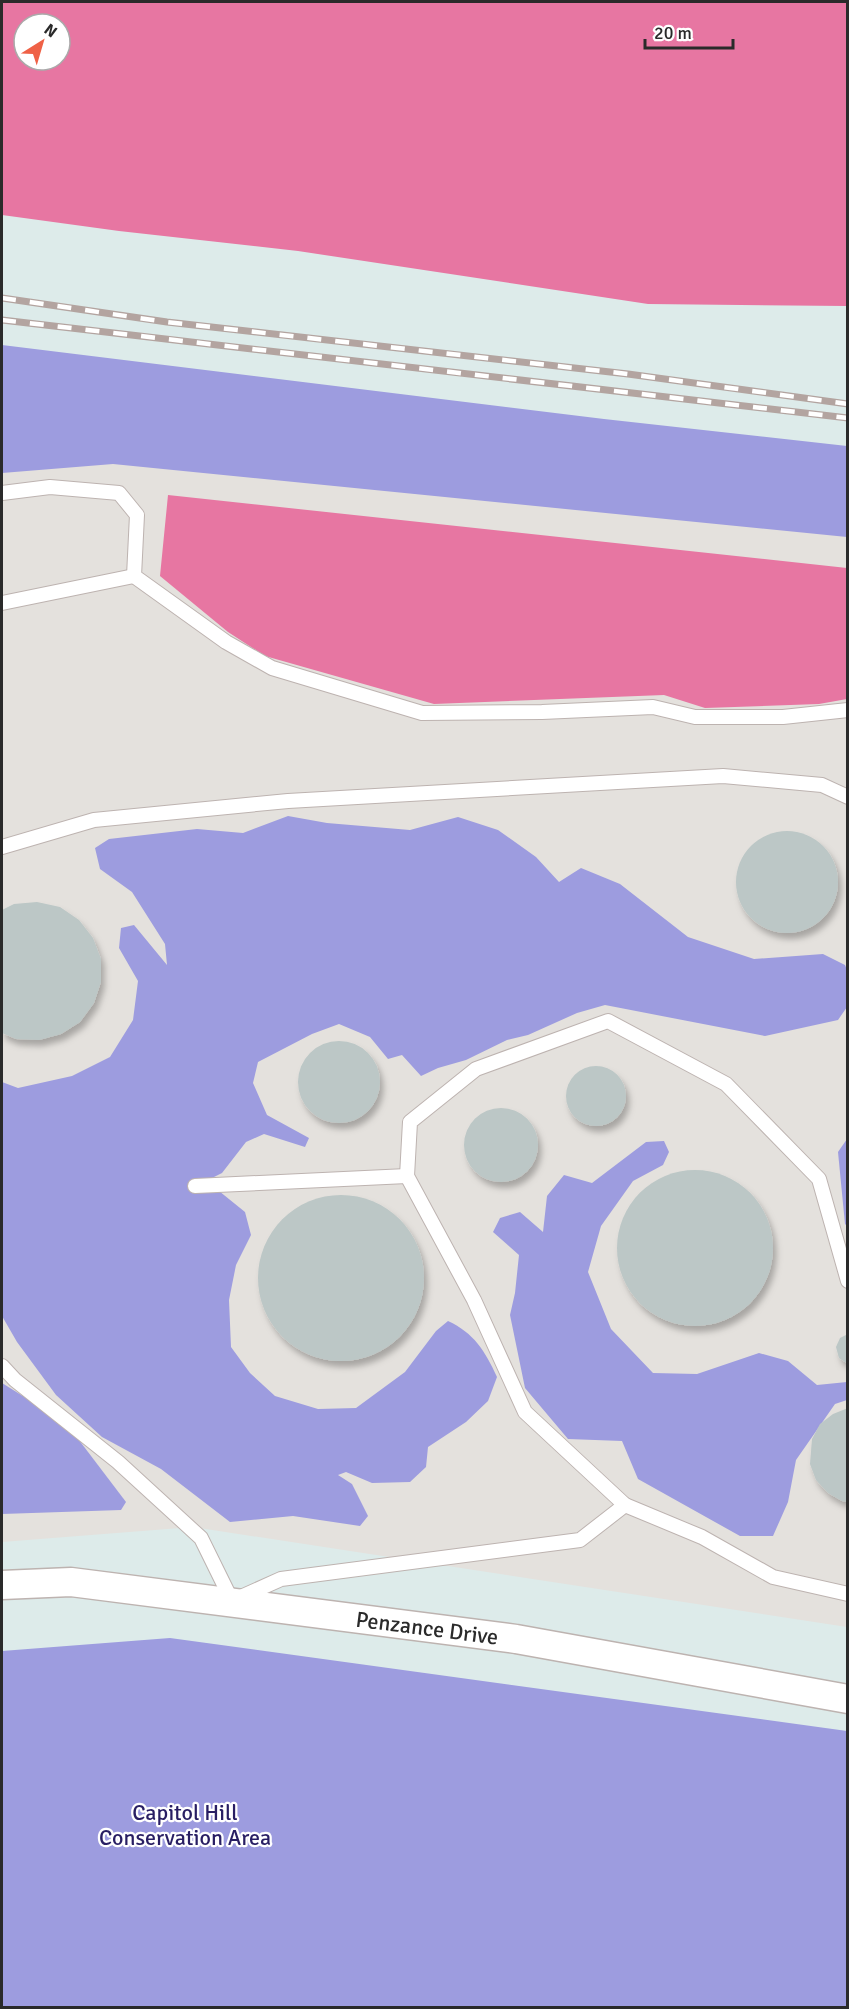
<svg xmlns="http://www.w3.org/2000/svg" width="849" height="2009" font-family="Signika,sans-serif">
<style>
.industrial{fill:#e4e1dd}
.green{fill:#9d9cdf}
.water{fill:#e776a2;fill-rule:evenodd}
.building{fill:#bcc7c6;filter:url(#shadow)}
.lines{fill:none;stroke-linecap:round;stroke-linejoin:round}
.lane-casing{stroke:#bdb3b0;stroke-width:16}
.street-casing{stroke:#bdb3b0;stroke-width:31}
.lane{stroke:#fff;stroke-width:14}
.street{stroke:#fff;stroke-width:28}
.rail-casing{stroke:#b3a4a0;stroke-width:7}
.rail{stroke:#fff;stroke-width:4.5;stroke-dasharray:14;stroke-linecap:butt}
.labels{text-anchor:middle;stroke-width:4.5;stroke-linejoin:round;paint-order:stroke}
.street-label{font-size:22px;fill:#2a2a2a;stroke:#fff}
.park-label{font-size:22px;fill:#281e63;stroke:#fff}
</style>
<defs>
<filter id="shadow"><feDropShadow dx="3.5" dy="6" stdDeviation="3" flood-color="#0004"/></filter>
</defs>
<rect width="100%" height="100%" fill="#ddebea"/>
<polygon class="industrial" points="2,386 847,493 847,1627 193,1527 2,1542"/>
<g class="green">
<polygon points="2,345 604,419 847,446 847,537 113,464 2,473"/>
<path d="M288,816L327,823L410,830L458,817L498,830L536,857L559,882L581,868L620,884L688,937L754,959L823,954L845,965L847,970V1007L838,1020L765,1036L605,1005L577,1013L528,1035L507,1040L466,1060L438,1068L421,1076L402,1055L388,1059L370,1037L339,1024L312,1034L258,1062L253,1083L267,1115L309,1138L305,1147L264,1134L246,1142L222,1173L196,1186L219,1191L245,1212L251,1235L236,1265L229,1300L231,1347L250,1373L275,1396L318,1409L356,1408L405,1372L436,1331L448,1321C474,1333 485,1351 497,1377L488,1401L466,1422L428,1447L426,1467L410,1482L372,1483L346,1472L338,1475L352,1484L368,1516L360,1526L293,1516L230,1522L161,1469L102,1437L56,1395L17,1342L2,1316V1082L18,1088L72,1076L110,1057L133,1020L138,981L119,948L121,928L134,925L167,965L165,944L132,892L100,869L95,848L109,839L197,829L243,833Z"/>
<polygon points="847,1139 847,1226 845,1224 838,1152"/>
<polygon points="664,1141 669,1152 663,1165 633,1181 601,1226 588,1272 611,1329 653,1373 697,1374 759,1353 788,1361 817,1385 847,1382 847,1400 835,1404 796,1460 788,1502 773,1536 740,1536 638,1479 622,1441 568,1439 525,1388 510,1315 515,1293 519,1255 493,1232 500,1218 520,1212 543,1232 547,1196 564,1175 592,1183 646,1142"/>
<polygon points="2,1383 66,1423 126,1502 121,1510 2,1514"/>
<polygon points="170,1638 847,1731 847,2007 2,2007 2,1651"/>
</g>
<g class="water">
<path d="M2,2H847V306L648,304L298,251L119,231L2,215ZM24,24H60V60H24Z"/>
<polygon points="168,495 847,568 847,699 819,704 705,708 664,695 434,704 265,656 228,632 160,576"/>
</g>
<g class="building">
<circle cx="787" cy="882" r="51"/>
<polygon points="37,902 60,907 79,920 93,938 101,959 101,982 94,1003 80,1022 61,1034 39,1040 16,1039 2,1033 2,910 14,904"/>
<circle cx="339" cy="1082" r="41"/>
<circle cx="596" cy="1096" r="30"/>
<circle cx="501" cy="1145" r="37"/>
<circle cx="695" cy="1248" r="78"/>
<circle cx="341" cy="1278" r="83"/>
<polygon points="848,1334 848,1364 839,1358 836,1347 840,1338"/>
<polygon points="848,1408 848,1502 842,1501 828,1493 816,1480 810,1464 812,1439 820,1424 833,1414"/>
</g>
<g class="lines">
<defs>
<g id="lane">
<polyline points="2,493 50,487 119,493 137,515 134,576 226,642 272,668 422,713 542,712 653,707 695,717 783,717 848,710"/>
<polyline points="2,603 134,576"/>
<polyline points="2,847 94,820 288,801 723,776 822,785 848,797"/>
<polyline points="195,1186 407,1176"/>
<polyline points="2,1366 15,1380 118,1462 201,1538 232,1601 281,1579 580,1540 625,1505 525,1412 474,1300 407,1176 410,1122 476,1069 608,1021 726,1084 819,1179 848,1281"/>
<polyline points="625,1505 702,1537 773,1577 848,1594"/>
</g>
<g id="street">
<path id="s1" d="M2,1585L71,1582L516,1639L848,1699"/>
</g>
</defs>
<use href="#lane" class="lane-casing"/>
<use href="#street" class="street-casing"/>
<use href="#lane" class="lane"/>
<use href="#street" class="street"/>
<defs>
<g id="rail">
<polyline points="2,298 167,322 628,374 848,404"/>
<polyline points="2,320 848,418"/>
</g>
</defs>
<use href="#rail" class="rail-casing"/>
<use href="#rail" class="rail"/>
</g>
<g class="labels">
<g class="street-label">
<text dy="8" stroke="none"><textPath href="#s1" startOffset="428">Penzance Drive</textPath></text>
</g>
<g class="park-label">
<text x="185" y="1820">Capitol Hill<tspan x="185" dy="25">Conservation Area</tspan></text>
</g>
</g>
<rect width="849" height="2009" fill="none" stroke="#2a2a2a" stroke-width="6"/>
<g transform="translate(42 42) rotate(37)"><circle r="28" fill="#ffffff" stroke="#aaaaaa" stroke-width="1.5"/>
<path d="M0-4.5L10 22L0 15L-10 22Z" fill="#ef6146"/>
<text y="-9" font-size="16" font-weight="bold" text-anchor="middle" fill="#2a2a2a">N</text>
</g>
<path d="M645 39v9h88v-9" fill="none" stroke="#2a2a2a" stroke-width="3"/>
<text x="654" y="39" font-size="18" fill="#2a2a2a" stroke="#ffffff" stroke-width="4.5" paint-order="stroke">20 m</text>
</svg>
